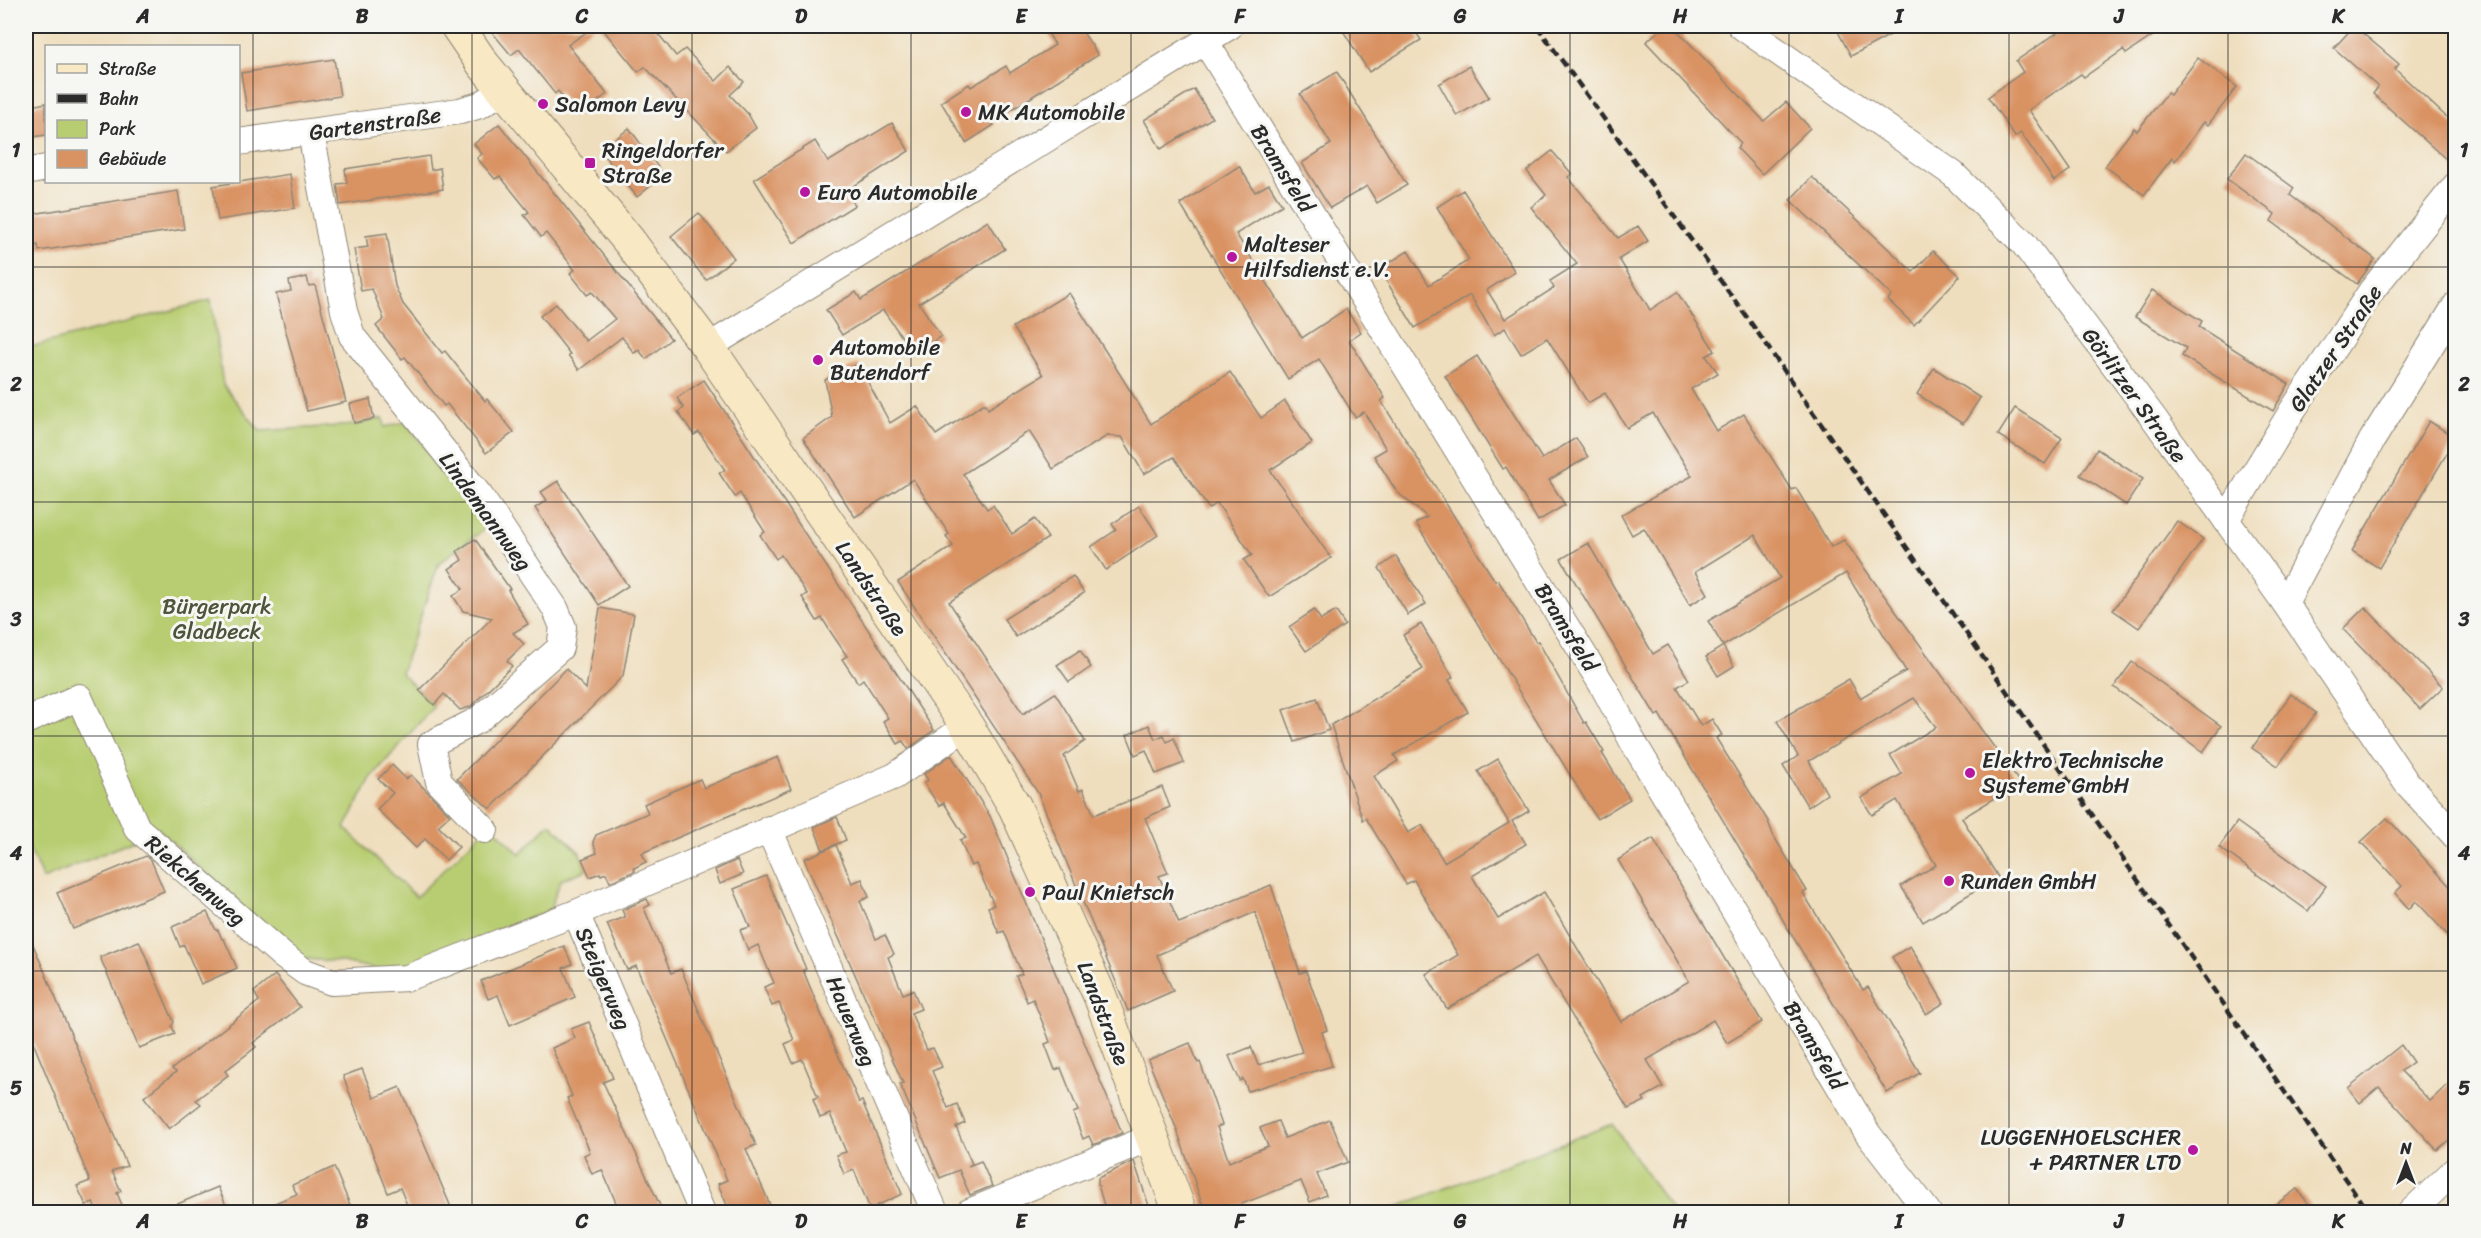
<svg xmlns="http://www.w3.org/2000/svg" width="2481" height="1238" font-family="Sriracha,sans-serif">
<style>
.green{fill:#b8cd71;stroke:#727c4e;stroke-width:1.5}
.building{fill:#d99262}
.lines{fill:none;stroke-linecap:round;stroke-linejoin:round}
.street-casing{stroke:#8d8474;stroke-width:28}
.secondary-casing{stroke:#8d8474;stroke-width:35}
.street{stroke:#fff;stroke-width:26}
.secondary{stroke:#f8e8c3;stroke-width:33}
.rail{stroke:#2b2b2b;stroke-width:4.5;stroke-dasharray:9 4.5;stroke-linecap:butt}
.grid{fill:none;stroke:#2b2b2b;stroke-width:1.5;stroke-opacity:0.55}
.poi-dot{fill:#b5179e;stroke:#f6f6f2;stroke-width:2}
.labels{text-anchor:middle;stroke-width:6;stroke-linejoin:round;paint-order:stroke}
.poi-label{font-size:22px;fill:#2b2b2b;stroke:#f6f6f2;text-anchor:start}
.street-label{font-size:22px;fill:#2b2b2b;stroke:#f6f6f2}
.park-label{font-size:22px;fill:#4e543c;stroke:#f6f6f2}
.neatline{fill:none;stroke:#2b2b2b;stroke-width:2}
.grid-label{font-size:20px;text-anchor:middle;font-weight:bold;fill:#2b2b2b}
</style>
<rect width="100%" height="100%" fill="#f6f6f2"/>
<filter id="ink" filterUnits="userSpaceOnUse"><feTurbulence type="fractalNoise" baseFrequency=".0167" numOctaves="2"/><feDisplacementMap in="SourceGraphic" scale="12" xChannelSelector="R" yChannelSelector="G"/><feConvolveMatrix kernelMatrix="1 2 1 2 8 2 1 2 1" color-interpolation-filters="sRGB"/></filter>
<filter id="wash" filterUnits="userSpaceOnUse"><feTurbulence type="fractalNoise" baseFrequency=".008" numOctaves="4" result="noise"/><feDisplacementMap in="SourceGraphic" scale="24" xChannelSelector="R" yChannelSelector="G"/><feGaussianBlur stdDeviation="1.35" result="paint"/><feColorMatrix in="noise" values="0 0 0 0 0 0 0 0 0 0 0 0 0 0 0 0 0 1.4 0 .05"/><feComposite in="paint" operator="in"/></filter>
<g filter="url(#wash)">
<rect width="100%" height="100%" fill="#efdebd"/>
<g class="green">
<polygon points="211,300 223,385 260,431 355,425 383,418 385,427 405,422 487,527 439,563 401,673 434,706 371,778 345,828 416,897 490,824 520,854 550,823 580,853 586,870 561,880 549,911 398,974 343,962 305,959 292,953 156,827 138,839 43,879 26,842 26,348"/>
<polygon points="1612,1124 1673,1212 1384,1212"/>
</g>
<g id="blocks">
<g class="building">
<polygon points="487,26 595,26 568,45 607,94 579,116 558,91 555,94 519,49 511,55"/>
<polygon points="600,26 652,26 676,56 685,49 716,81 730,67 744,82 730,95 748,114 756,128 726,151 645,67 638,72"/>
<polygon points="1044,26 1079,26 1098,55 992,122 994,125 966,143 941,102 969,84 971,87 1006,66 1010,73 1055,45"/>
<polygon points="1340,26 1412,26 1421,40 1369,72"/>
<polygon points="1664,26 1673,26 1764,121 1786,102 1810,128 1762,174 1737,148 1741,143 1646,42"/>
<polygon points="1835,26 1907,26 1851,56"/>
<polygon points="2067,26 2167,26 2126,54 2123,50 2084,77 2081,74 2029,110 2070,170 2054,181 2021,133 2015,137 1988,97 2023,72 2016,61"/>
<polygon points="2354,26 2399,64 2395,69 2456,126 2456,168 2373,94 2378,87 2334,48"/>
<polygon points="2198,58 2237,87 2208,125 2204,122 2175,161 2172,158 2144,195 2105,166 2134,128 2137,131 2167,93 2170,95"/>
<polygon points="334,59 340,96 247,111 241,73"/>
<polygon points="1469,66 1489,97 1457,116 1439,84"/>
<polygon points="1337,72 1407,185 1377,203 1367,186 1330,208 1302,163 1331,144 1300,94"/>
<polygon points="1194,89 1212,118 1161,149 1144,120"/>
<polygon points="46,103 46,135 26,138 26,107"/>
<polygon points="892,123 909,151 846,191 855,205 794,243 754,179 815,141 828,162"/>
<polygon points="499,124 671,339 646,359 639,350 634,353 622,337 579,370 568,355 570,354 540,316 556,304 586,341 615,319 592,292 587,295 570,273 575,270 546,233 541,237 524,215 529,212 500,176 495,179 477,158 482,154 474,144"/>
<polygon points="629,128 664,175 637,197 601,151"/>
<polygon points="1552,151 1572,174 1568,177 1618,238 1638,226 1648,241 1619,259 1650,310 1677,292 1715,351 1706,356 1718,373 1691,389 1716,431 1744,414 1792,490 1796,488 1831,547 1844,540 2020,783 1962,818 1998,877 1923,922 1901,886 1936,865 1897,800 1872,815 1861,798 1902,774 1890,755 1936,727 1914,698 1809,761 1827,794 1808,807 1783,766 1798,756 1777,721 1849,679 1860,698 1906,671 1846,573 1723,646 1708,621 1780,578 1755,535 1695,572 1708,594 1690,605 1644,528 1632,535 1621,515 1692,476 1653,413 1627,428 1605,393 1588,403 1547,338 1521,354 1505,328 1494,335 1470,295 1415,328 1379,269 1408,251 1429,285 1469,260 1437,207 1463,190 1515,272 1487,290 1505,319 1554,288 1550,281 1577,264 1531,207 1546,195 1527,171"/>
<polygon points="2246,153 2294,188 2290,195 2375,259 2357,284 2271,221 2275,214 2227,179"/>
<polygon points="429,156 431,170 440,168 443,189 340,205 337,184 347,183 345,169"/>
<polygon points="1239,166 1255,192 1269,184 1282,205 1236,234 1302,338 1346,309 1361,332 1349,340 1385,398 1381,401 1495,581 1498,580 1536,642 1538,641 1584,723 1586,722 1604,752 1602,753 1630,799 1597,819 1416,523 1427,517 1397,492 1374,456 1386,449 1364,412 1355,417 1319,359 1288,379 1180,204"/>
<polygon points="290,174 295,208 218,220 213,186"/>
<polygon points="1812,177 1913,272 1933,251 1960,276 1914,325 1888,300 1891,295 1790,200"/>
<polygon points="178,191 184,229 39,251 38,245 26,247 26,215"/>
<polygon points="699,213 734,258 706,280 671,236"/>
<polygon points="988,221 1005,249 919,303 941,336 914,354 883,310 842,335 826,310 856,292 861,300"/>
<polygon points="387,233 395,286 403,304 442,353 445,351 485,401 487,399 514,432 486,453 447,404 444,406 405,357 402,359 376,326 384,319 372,289 361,291 354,249 368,247 366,236"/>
<polygon points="307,277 309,286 315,285 346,402 307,411 276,294 291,291 289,281"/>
<polygon points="2152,290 2202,321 2199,327 2289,384 2273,411 2182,356 2186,348 2135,317"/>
<polygon points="1069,293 1151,424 1230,372 1261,418 1285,401 1312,443 1270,470 1331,558 1269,597 1244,560 1252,555 1217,503 1209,509 1174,457 1144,474 1122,437 1107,436 1053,469 1029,431 963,474 987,509 993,505 1012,534 1035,519 1048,538 949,602 1023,714 1055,693 1085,741 1064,756 1079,791 1083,789 1094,815 1162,787 1170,807 1145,818 1168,873 1159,876 1179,923 1271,885 1300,973 1306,971 1327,1030 1322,1032 1332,1066 1248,1091 1243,1079 1240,1081 1229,1056 1251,1047 1258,1065 1302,1052 1255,912 1157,955 1173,991 1128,1011 1038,793 898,582 953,546 946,536 949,534 913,479 855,517 803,438 832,417 825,380 858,364 890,423 917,406 936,435 983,404 986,404 988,409 1043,375 1013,327"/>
<polygon points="1477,356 1542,459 1576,438 1588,457 1549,480 1565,505 1538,521 1506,467 1503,469 1445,376"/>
<polygon points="1934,368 1980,398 1963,424 1917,394"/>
<polygon points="704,380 934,730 908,749 903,741 898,744 883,721 888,718 863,679 858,683 842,659 847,656 832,634 822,618 817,621 802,597 807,594 781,555 776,559 760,535 765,532 740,493 735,497 719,473 725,470 699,432 694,435 678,412 684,408 677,398"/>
<polygon points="370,399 374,419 354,423 350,404"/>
<polygon points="2015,408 2062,438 2045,464 1998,435"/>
<polygon points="2429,421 2456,438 2379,568 2352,551"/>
<polygon points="2097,449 2143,479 2126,505 2080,475"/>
<polygon points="558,481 628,586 599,605 535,508 547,500 541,492"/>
<polygon points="1139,506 1158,535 1106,570 1091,547 1116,530 1112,524"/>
<polygon points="2177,521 2203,539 2139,628 2113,610"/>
<polygon points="475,539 510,589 508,590 528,624 513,633 524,644 507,661 512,666 470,707 460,710 444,694 434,705 419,690 492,618 463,611 453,596 463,589 449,569 462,560 457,551"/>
<polygon points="1588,543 1653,654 1668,645 1689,680 1677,687 1701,726 1712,719 1722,735 1716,738 1768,821 1773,835 1807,891 1803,893 1863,990 1868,987 1920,1073 1887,1093 1659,714 1656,716 1561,559"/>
<polygon points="1396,556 1426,604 1408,615 1379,568"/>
<polygon points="1073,576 1084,593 1016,637 1004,619"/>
<polygon points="2365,607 2443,687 2420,709 2343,629"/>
<polygon points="600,608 634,614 623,676 490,809 457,779 566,669 586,689"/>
<polygon points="1314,610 1321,620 1336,611 1345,625 1306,651 1289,627"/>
<polygon points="1421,624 1453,677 1449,680 1468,712 1394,755 1398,761 1374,776 1408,833 1422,825 1444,862 1509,823 1478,771 1498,759 1529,811 1512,821 1526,844 1472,876 1498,919 1544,892 1621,1022 1689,981 1618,860 1653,838 1762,1022 1727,1043 1713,1020 1647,1060 1663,1087 1643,1098 1645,1101 1628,1109 1536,956 1447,1009 1426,974 1458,955 1414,880 1406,884 1366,818 1363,820 1331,725 1423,669 1403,635"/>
<polygon points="1723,646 1734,666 1718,676 1706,657"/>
<polygon points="1080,650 1091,667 1069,682 1057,665"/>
<polygon points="2132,662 2221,726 2203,752 2114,687"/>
<polygon points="2291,694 2316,713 2278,766 2252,748"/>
<polygon points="1317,698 1329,730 1295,742 1283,710"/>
<polygon points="1149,725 1155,739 1164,735 1167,742 1174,738 1184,763 1156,774 1146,750 1135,755 1127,735"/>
<polygon points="951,755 990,816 1122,1133 1093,1145 1089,1136 1083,1139 1073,1113 1078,1111 1061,1068 1055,1070 1045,1044 1050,1042 1046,1031 1033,999 1027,1002 1022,989 1016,976 1022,974 1004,931 999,933 993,920 988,907 994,905 976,864 971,866 960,840 966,838 944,803 939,806 924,783 928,780 924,774"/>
<polygon points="778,757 791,789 642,853 646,862 634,868 635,871 610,882 606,873 601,875 600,873 590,877 582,859 597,853 593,842 596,835 648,813 644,804 700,779 704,788"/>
<polygon points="392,765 406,779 411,775 450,815 438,826 459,847 446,860 425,839 416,848 377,809 393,793 378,779"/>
<polygon points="837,817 846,840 823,850 814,827"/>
<polygon points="2387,818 2456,893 2456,944 2416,901 2409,909 2395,893 2402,886 2361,842"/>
<polygon points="2237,822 2326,886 2308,911 2219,847"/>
<polygon points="836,845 852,883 862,879 869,897 860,901 876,939 885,935 894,954 888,957 903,994 913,990 921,1009 911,1013 927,1050 933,1048 942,1067 932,1071 948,1108 957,1104 965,1123 956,1127 972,1164 968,1166 981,1161 992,1186 970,1195 959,1170 940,1178 900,1084 903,1083 804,859"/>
<polygon points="146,856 151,860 164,891 73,929 57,893"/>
<polygon points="737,860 743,874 720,884 715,870"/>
<polygon points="766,876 806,969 803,970 833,1043 859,1102 862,1101 902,1194 870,1209 854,1170 844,1174 836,1155 846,1152 830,1114 820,1118 813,1099 818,1097 802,1059 793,1063 785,1044 794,1040 779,1003 772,1006 764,987 774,983 758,945 748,950 740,930 750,927 734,889"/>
<polygon points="647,899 650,905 644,908 671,973 681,969 756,1145 746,1149 773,1212 730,1212 718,1184 727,1180 654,1008 636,966 627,970 607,924 625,917 622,910"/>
<polygon points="207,912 216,930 218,930 222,939 224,939 237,968 201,984 184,945 180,947 172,927"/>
<polygon points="26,928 127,1166 112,1171 121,1191 117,1193 125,1212 97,1212 93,1203 86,1205 77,1186 90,1181 26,1025"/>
<polygon points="139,941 174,1022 172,1026 175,1034 139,1048 100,957"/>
<polygon points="564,946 572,964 563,968 575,997 510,1025 498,995 488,999 481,981"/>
<polygon points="1910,946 1944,1003 1926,1014 1892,957"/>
<polygon points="275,975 300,1007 253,1043 256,1047 225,1071 228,1075 196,1100 201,1104 169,1129 144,1097 176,1072 172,1069 259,1001 254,992"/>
<polygon points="589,1022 613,1078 603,1082 663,1212 620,1212 602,1170 592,1174 584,1155 590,1152 567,1098 572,1096 552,1048 575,1038 571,1029"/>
<polygon points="1190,1043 1198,1063 1200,1062 1222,1125 1217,1127 1229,1162 1268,1146 1260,1128 1278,1121 1285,1138 1330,1120 1348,1162 1317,1174 1326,1195 1310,1202 1301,1181 1221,1212 1205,1212 1177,1130 1148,1060"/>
<polygon points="2401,1045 2413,1062 2401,1071 2430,1101 2456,1077 2456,1134 2437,1150 2379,1087 2360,1103 2348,1088"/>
<polygon points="362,1069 374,1098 400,1087 453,1212 410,1212 400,1188 388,1193 343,1076"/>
<polygon points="1134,1161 1151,1212 1106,1212 1098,1185 1098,1178"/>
<polygon points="334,1167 353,1212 253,1212 297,1194 292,1185"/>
<polygon points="218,1187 229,1212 159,1212 201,1194"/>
<polygon points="2297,1189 2315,1212 2266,1212"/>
</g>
</g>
</g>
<g filter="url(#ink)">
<use href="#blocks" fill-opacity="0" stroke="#8d8474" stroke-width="1.5"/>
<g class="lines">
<defs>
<g id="street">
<polyline points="1741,26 1953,174 2024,244 2153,417 2285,603 2406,782 2456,837"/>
<polyline points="1205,41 1603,686 1633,742 1868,1134 1928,1212"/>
<polyline points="311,133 344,311 352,336 480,496 555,608 563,627 560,648 478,720 431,744 439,782 485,830"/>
<polyline points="238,142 460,111 480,105 506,89"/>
<polyline points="26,172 46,168"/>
<polyline points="708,347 1230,26"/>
<polyline points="2226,520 2292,411 2372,290 2456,185"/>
<polyline points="2285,603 2372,440 2456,305"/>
<polyline points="26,721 79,697 137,828 283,956 305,972 332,982 407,978 576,913 895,776 967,726"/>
<polyline points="769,829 935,1212"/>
<polyline points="576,913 702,1212"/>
<polyline points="969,1212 1152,1137"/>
<polyline points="2411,1212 2456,1169"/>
</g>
<polyline id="secondary" points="457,26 483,64 629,241 708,347 967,726 1015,807 1100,996 1180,1212"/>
</defs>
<use href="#street" class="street-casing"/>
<use href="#secondary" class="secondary-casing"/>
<use href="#street" class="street"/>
<use href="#secondary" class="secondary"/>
<polyline class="rail" points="1537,26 1751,323 2368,1212"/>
</g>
</g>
<path class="grid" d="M253,26V1212M472,26V1212M692,26V1212M911,26V1212M1131,26V1212M1350,26V1212M1570,26V1212M1789,26V1212M2009,26V1212M2228,26V1212M26,267H2456M26,502H2456M26,736H2456M26,971H2456"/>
<g class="poi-dot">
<circle cx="543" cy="104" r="6"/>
<circle cx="966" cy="112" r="6"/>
<rect x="584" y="157" width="12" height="12" rx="3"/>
<circle cx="805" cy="192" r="6"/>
<circle cx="1232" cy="257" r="6"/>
<circle cx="818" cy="360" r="6"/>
<circle cx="1970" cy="773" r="6"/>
<circle cx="1949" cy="881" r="6"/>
<circle cx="1030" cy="892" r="6"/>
<circle cx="2193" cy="1150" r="6"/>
</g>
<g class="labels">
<g class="poi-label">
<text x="555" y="112">Salomon Levy</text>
<text x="978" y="120">MK Automobile</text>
<text x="602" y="158">Ringeldorfer<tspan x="602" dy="25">Straße</tspan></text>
<text x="817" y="200">Euro Automobile</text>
<text x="1244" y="252">Malteser<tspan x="1244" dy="25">Hilfsdienst e.V.</tspan></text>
<text x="830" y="355">Automobile<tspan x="830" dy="25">Butendorf</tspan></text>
<text x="1982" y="768">Elektro Technische<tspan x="1982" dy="25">Systeme GmbH</tspan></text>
<text x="1961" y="889">Runden GmbH</text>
<text x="1042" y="900">Paul Knietsch</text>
<text x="2181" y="1145" text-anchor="end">LUGGENHOELSCHER<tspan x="2181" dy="25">+ PARTNER LTD</tspan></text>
</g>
<g class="street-label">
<text transform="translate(375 123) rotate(-8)" y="8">Gartenstraße</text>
<text transform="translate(1283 168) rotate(58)" y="8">Bramsfeld</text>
<text transform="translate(2335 348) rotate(-56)" y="8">Glatzer Straße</text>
<text transform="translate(2135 395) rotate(54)" y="8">Görlitzer Straße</text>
<text transform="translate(486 511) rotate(54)" y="8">Lindemannweg</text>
<text transform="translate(872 588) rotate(56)" y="8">Landstraße</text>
<text transform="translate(1567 627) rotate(58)" y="8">Bramsfeld</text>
<text transform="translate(196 880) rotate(41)" y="8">Riekchenweg</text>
<text transform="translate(604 978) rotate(67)" y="8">Steigerweg</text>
<text transform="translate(1104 1013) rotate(69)" y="8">Landstraße</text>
<text transform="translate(852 1021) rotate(67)" y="8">Hauerweg</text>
<text transform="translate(1815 1045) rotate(59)" y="8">Bramsfeld</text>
</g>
<g class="park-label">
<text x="217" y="614">Bürgerpark<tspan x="217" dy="25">Gladbeck</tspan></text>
</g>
</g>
<rect width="2481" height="1238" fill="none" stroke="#f6f6f2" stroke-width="66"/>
<rect x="45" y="45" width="195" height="138" fill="#f6f6f2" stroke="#a5a5a2" stroke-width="1.5"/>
<rect x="57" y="64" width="30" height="9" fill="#f8e8c3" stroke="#a5a5a2" stroke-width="1.5"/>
<text x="99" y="75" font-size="18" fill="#2b2b2b">Straße</text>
<rect x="57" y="94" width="30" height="9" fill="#2b2b2b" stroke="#a5a5a2" stroke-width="1.5"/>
<text x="99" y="105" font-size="18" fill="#2b2b2b">Bahn</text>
<rect x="57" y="120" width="30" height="18" fill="#b8cd71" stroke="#a5a5a2" stroke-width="1.5"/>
<text x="99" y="135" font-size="18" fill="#2b2b2b">Park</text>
<rect x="57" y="150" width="30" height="18" fill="#d99262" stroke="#a5a5a2" stroke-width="1.5"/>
<text x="99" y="165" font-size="18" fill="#2b2b2b">Gebäude</text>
<g transform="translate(2406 1163)" stroke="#f6f6f2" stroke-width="4.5" paint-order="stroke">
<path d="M0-4.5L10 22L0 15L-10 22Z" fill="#2b2b2b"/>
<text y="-9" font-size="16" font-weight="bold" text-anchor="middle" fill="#2b2b2b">N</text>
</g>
<rect x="33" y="33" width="2415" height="1172" class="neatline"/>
<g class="grid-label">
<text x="143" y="23">A</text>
<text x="362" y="23">B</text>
<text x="582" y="23">C</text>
<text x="801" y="23">D</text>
<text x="1021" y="23">E</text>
<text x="1240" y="23">F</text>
<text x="1460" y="23">G</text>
<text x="1680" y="23">H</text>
<text x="1899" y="23">I</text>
<text x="2119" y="23">J</text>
<text x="2338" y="23">K</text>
<text x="16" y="157">1</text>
<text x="2464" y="157">1</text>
<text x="16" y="391">2</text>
<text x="2464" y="391">2</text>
<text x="16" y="626">3</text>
<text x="2464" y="626">3</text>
<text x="16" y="860">4</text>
<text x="2464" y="860">4</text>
<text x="16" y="1095">5</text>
<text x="2464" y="1095">5</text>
<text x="143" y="1228">A</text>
<text x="362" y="1228">B</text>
<text x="582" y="1228">C</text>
<text x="801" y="1228">D</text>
<text x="1021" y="1228">E</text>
<text x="1240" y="1228">F</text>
<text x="1460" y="1228">G</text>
<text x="1680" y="1228">H</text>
<text x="1899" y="1228">I</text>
<text x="2119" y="1228">J</text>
<text x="2338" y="1228">K</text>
</g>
</svg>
